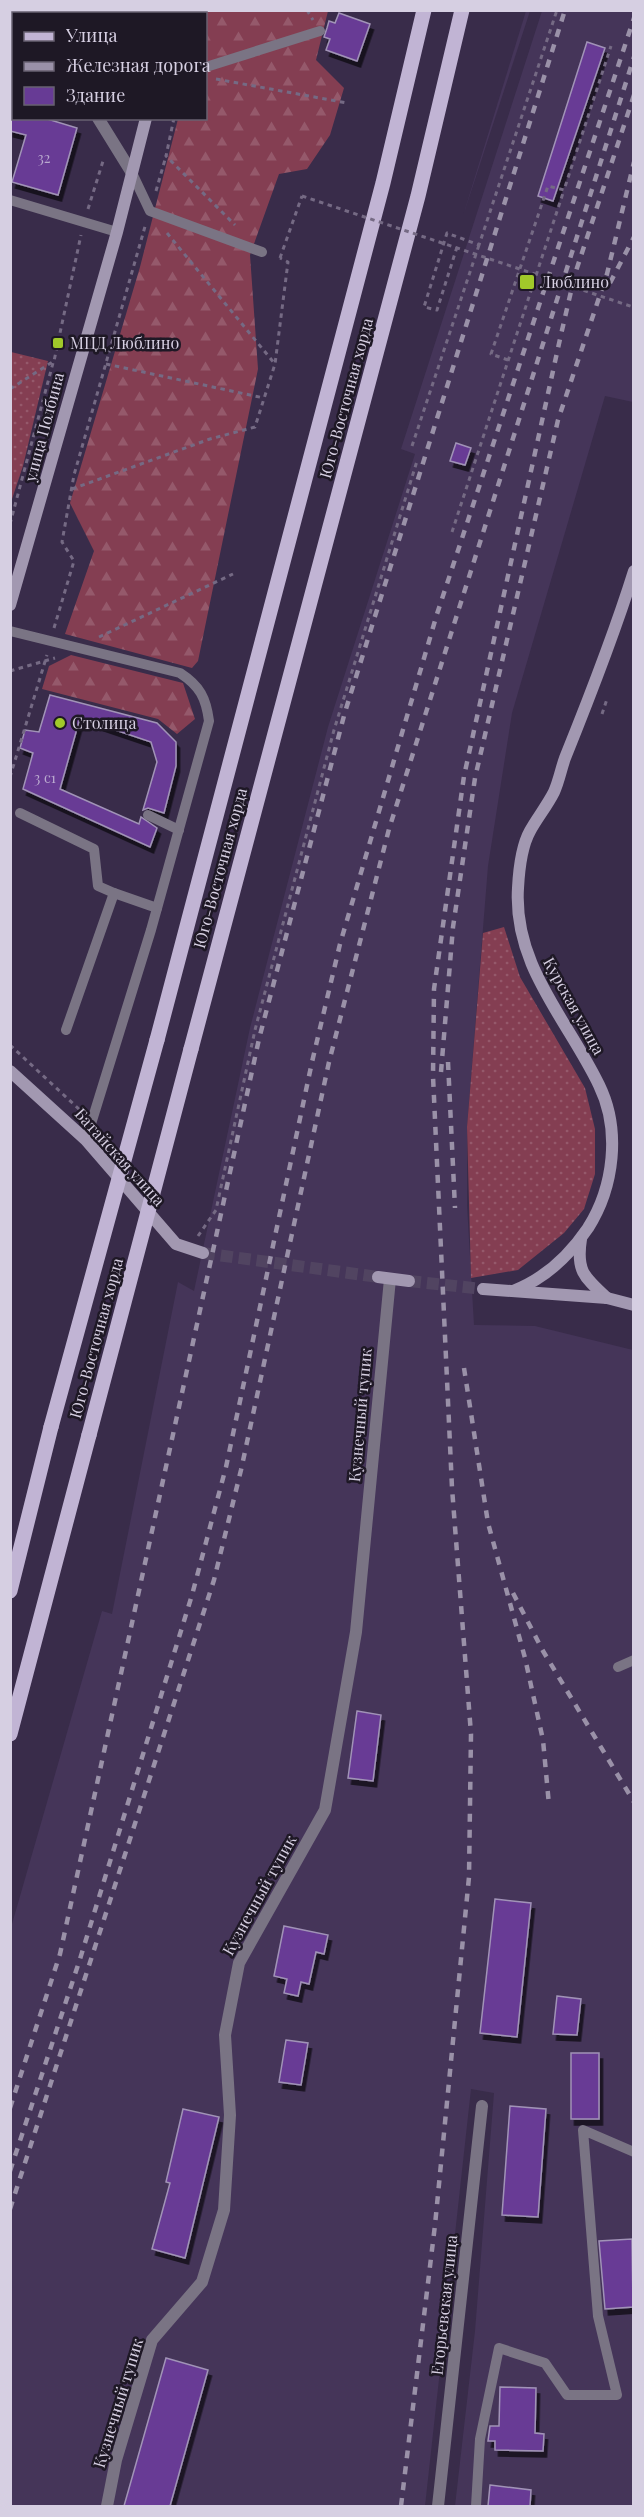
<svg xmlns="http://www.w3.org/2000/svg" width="644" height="2517" font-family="'Playfair Display',serif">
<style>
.built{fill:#453559}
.grass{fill:url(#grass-dots)}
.forest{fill:url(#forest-firs)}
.building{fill:#673b95;stroke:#a193b7;stroke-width:1.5;filter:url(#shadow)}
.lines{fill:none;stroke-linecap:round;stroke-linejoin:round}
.secondary-tunnel{stroke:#514461;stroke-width:12;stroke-dasharray:12 6;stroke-linecap:butt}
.path{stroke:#756a84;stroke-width:3;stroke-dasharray:4.5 4.5;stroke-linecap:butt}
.lane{stroke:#7a7484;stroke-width:10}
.street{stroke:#7a7484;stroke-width:12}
.secondary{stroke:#a298b1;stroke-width:12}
.primary{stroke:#c1b4d4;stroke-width:15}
.rail{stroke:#9a91a8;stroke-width:4.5;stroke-dasharray:8 8;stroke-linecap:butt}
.path-bridge{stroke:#756a84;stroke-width:3;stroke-dasharray:4.5 4.5;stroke-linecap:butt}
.primary-bridge{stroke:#c1b4d4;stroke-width:15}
.poi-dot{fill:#a1c92a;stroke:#1e1825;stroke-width:2}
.labels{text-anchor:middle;stroke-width:5;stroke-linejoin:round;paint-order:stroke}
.number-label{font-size:14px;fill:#baaacf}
.poi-label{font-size:16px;fill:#d6cfe2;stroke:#1e1825;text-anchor:start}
.street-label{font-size:16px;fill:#d6cfe2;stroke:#1e1825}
</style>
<defs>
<pattern id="grass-dots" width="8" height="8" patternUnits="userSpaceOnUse" patternTransform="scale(1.5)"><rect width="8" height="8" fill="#843e52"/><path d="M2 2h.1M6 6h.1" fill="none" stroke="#95596b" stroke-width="1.8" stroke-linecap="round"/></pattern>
<pattern id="forest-firs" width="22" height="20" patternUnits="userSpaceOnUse" patternTransform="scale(1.5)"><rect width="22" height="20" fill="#843e52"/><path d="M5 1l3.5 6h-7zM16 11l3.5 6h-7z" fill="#95596b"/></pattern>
<filter id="shadow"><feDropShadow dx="3.5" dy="6" stdDeviation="0" flood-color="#0009"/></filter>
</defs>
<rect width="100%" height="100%" fill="#392c4a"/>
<g class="built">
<polygon points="526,11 530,11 463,216"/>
<polygon points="542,11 633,11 633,402 605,396 512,713 488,866 467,1127 467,1205 474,1325 535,1326 633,1350 633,2506 455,2506 475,2331 494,2093 471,2089 425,2506 11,2506 10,1931 102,1611 112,1614 178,1282 194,1291 250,1028 328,727 415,454 401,449"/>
</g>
<g class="grass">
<polygon points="11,352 48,361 23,466 11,502"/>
<polygon points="504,927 520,977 585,1088 595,1129 595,1174 584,1209 564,1233 518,1270 471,1278 467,1127 483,933"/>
</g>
<g class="forest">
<polygon points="205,11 328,11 316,60 344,88 330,135 307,169 279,174 250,255 258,369 198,661 192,668 65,634 94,551 70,503 140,267 178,119 206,118"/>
<polygon points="71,655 183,683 195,719 177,734 158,719 42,689 49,666"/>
</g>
<g class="building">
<polygon points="339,13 370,24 357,61 326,50 330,39 324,37 327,28 329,21 335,23"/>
<polygon points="587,42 605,48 553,201 538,196"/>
<polygon points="10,118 44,118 77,128 58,195 12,182 26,135 10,131"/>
<polygon points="456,443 471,448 465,465 450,461"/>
<polygon points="50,695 157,723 176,742 176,766 164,813 148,808 143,810 157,762 151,742 80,718 60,789 139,824 141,817 157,828 150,847 23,789 33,753 20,748 25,730 39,732"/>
<polygon points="357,1711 381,1715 373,1781 348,1778"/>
<polygon points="495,1899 531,1903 517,2037 480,2033"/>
<polygon points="284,1926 328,1935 324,1954 316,1952 309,1984 301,1982 298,1996 284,1993 287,1979 274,1976"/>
<polygon points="557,1996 581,1999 577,2035 553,2034"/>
<polygon points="286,2040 308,2043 301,2085 279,2082"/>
<rect x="571" y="2053" width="28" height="66"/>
<polygon points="510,2106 546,2109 538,2217 502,2215"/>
<polygon points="183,2109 219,2117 185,2258 152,2249 170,2183 166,2182"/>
<polygon points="632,2239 633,2307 605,2309 599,2241"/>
<polygon points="166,2358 208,2370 170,2506 124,2506"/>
<polygon points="500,2387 536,2388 535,2433 544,2434 543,2451 495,2450 495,2441 488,2441 490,2426 499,2426"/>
<polygon points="490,2485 531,2490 530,2506 488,2506"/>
</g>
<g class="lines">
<g class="secondary-tunnel">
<polyline points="203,1253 378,1277"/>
<polyline points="409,1281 483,1289"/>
</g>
<g class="path">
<polyline points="307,10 313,20"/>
<polyline points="202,14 203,10"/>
<polyline points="216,79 347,103"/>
<polyline points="174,118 166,156 235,225"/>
<polyline points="156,191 166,156"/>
<polyline points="88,209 104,158"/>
<polyline points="167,233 275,364"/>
<polyline points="457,247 437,310 424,307 447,233 479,245 557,10"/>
<polyline points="280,258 302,196"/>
<polyline points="633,307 634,307"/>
<polyline points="508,360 491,354 548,186 564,190 611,46"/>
<polyline points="106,364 264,398"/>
<polyline points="10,389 54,361 81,235"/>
<polyline points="412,446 479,245"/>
<polyline points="72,489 210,439 255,427 275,364 288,262 280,258"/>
<polyline points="10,524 53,363"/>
<polyline points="452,532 564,190"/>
<polyline points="54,628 74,561 62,542 74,475 146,223"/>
<polyline points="99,637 233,574"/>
<polyline points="10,671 55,658"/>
<polyline points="602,714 607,699"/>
<polyline points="10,777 47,655"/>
<polyline points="10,1045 81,1111"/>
<polyline points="198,1236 216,1210 255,1030 334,730 417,461"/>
</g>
<g class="lane">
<polyline points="152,10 154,14"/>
<polyline points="10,34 14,32"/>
<polyline points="206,67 320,31"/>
<polyline points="132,173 150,211 262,252"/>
<polyline points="10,200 117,232"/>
<path d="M10,631L180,673C200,686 206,698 209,721L151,930L86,1140"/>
<polyline points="20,813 94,849 98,886 114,893"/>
<polyline points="148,815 179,830"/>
<polyline points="66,1030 114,893 157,908"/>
<polyline points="618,1667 634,1660"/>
<polyline points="476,2506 480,2439 499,2348 545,2363 567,2395 617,2395 598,2316 583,2130 634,2152"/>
</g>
<g class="street">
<polyline points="29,10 31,14"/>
<polyline points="98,118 132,173"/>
<polyline points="107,2506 116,2460 152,2340 202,2282 224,2210 230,2115 225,2035 239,1963 325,1810 356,1632 390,1279"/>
<polyline points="438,2506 482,2106"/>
</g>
<g class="secondary">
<polyline points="173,14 174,10"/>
<polyline points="10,605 117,232 146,118"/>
<polyline points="10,1071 86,1140 176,1244 203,1253"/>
<path d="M581,1239C576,1271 584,1277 607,1298"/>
<polyline points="378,1277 409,1281"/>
<polyline points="483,1289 607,1298 634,1305"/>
<path d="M513,1291C544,1279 569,1256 588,1228C614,1187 621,1130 599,1085C568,1020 513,966 518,888C519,869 521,847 530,831C537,818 547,806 554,792C559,781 561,769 565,758C590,696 614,635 634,571"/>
</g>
<g class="primary">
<polyline points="157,1040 383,183 424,10"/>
<polyline points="191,1049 418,196 462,10"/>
<polyline points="10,1591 51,1427"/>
<polyline points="10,1734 89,1435"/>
</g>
<g class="rail">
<polyline points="610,283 634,237"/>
<polyline points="448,1062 455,1208"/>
<polyline points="441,1072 453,927 475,778 558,420 607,274 634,162"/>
<polyline points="464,1368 488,1523 525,1658 543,1740 549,1805"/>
<polyline points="513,1593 543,1651 634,1802"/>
<polyline points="10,2108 60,1954 259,1039 345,712 565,10"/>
<polyline points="10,2171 80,1959 192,1595 226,1467 312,1062 340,944 437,614 634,18"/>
<polyline points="10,2209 214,1580 241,1470 329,1062 389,829 634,57"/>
<polyline points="401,2506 435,2225 469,1877 471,1734 452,1488 433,1076 434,989 464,776 560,339 575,274 634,95"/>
</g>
<polyline class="path-bridge" points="302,196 633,307"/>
<g class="primary-bridge">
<polyline points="51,1427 157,1040"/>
<polyline points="89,1435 191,1049"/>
</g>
</g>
<g class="poi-dot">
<rect x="519" y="274" width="16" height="16" rx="3"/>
<rect x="52" y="337" width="12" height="12" rx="3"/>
<circle cx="60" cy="723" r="6"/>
</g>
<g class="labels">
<g class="number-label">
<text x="44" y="163">32</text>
<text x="45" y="783">3 с1</text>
</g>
<g class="poi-label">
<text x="540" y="288">Люблино</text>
<text x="70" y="349">МЦД Люблино</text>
<text x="72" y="729">Столица</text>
</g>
<g class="street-label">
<text transform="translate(346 398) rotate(-75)" y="6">Юго-Восточная хорда</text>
<text transform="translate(44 427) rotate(-75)" y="6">улица Полбина</text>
<text transform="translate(220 868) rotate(-75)" y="6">Юго-Восточная хорда</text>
<text transform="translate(574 1006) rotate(61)" y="6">Курская улица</text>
<text transform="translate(120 1157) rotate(48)" y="6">Батайская улица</text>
<text transform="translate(96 1338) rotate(-75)" y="6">Юго-Восточная хорда</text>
<text transform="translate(360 1415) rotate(-85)" y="6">Кузнечный тупик</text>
<text transform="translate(259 1895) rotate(-61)" y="6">Кузнечный тупик</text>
<text transform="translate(444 2305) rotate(-84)" y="6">Егорьевская улица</text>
<text transform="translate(118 2403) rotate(-73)" y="6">Кузнечный тупик</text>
</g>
</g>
<rect width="644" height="2517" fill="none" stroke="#d6cfe2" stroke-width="24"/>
<rect x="12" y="12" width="195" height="108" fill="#1e1825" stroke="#686171" stroke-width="1.5"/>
<rect x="24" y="32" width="30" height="9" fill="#c1b4d4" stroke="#686171" stroke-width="1.5"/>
<text x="66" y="42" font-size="18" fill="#d6cfe2">Улица</text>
<rect x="24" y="62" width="30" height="9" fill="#9a91a8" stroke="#686171" stroke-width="1.5"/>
<text x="66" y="72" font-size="18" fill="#d6cfe2">Железная дорога</text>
<rect x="24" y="87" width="30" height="18" fill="#673b95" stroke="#686171" stroke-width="1.5"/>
<text x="66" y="102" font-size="18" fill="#d6cfe2">Здание</text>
</svg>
